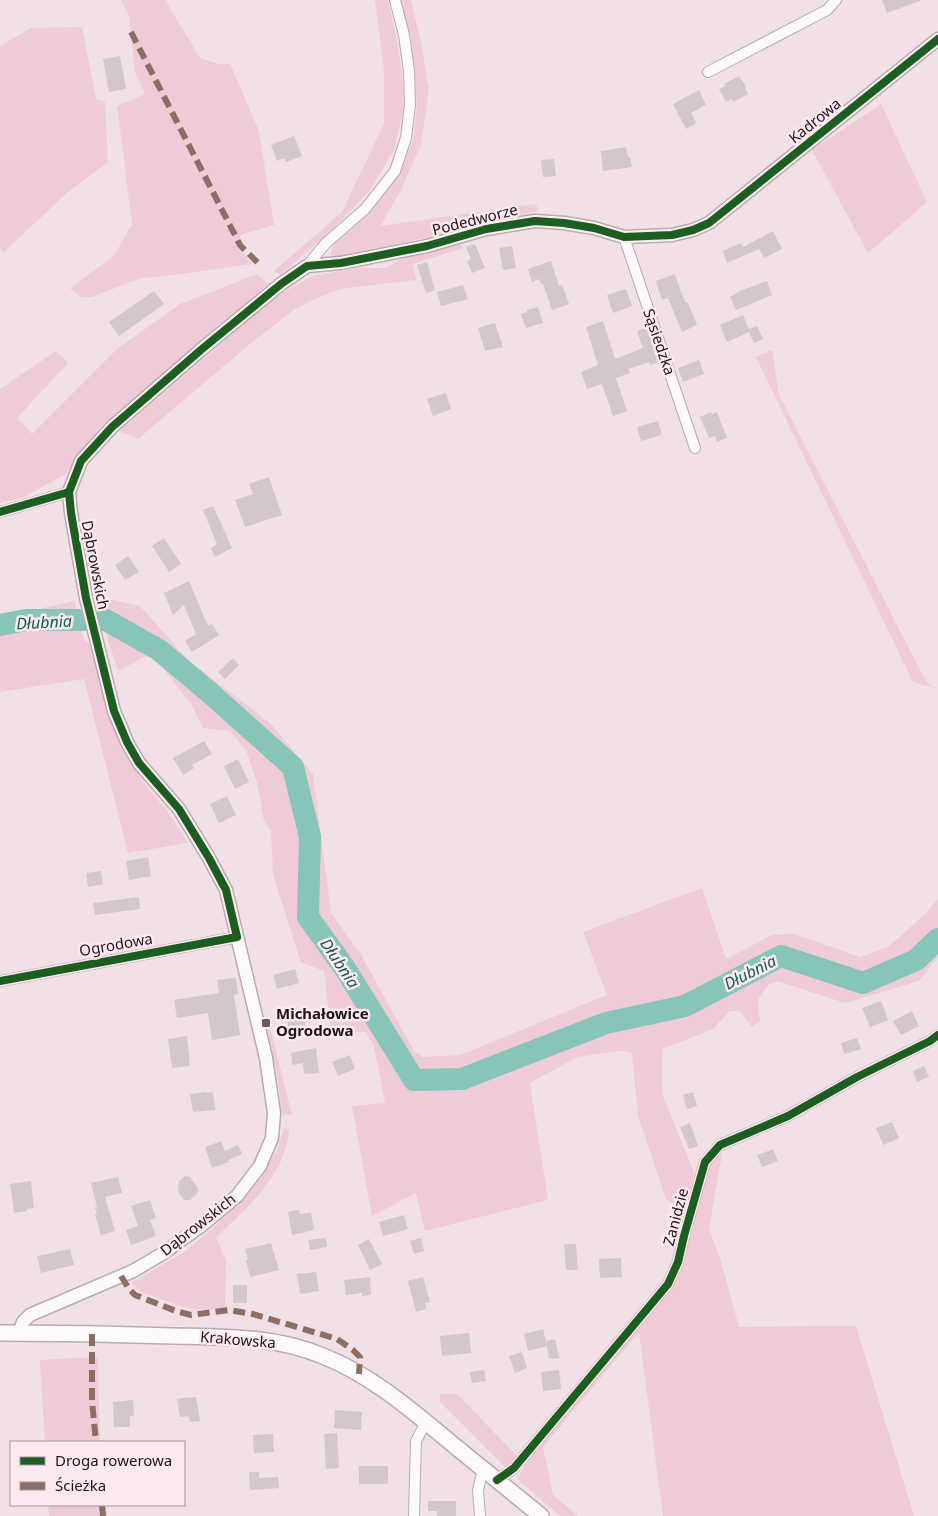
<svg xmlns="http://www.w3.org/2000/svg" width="938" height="1516" font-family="'Noto Sans',sans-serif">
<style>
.green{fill:#efcbd7}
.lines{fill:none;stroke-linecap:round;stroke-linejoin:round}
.river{stroke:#87c4b9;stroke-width:22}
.building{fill:#d4c7cb}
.minor-casing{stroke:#b8abaf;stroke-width:12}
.tertiary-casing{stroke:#b8abaf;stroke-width:15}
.secondary-casing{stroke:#b8abaf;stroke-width:18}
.minor{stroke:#fdfafb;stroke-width:10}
.tertiary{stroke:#fdfafb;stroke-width:12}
.secondary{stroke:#fdfafb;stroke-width:15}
.quiet{stroke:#8d6e63;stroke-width:6;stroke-dasharray:12 6;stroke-linecap:butt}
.cycleway-casing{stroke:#fceaf0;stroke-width:11}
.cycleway{stroke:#1b5e20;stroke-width:8}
.poi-dot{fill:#685b5f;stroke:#fceaf0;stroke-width:2}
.labels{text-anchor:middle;stroke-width:5;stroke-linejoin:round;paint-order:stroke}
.street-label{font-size:15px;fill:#1e1417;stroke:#fceaf0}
.poi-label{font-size:15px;font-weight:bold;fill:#1e1417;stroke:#fceaf0;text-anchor:start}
.water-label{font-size:16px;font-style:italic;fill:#116053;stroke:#fceaf0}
</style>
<rect width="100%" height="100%" fill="#f1e0e6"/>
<g class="green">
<polygon points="121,0 165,0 200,58 218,64 230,64 259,131 274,225 241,235 237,245 252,264 167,276 141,278 92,297 80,297 70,288 114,256 132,224 117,106 145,94 135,72 129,16"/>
<polygon points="375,0 388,0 398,46 403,84 403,112 394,150 370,190 329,233 280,275 274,271 342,212 384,124 384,70"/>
<polygon points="400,0 411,0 421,43 429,89 421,145 400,192 380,226 536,204 538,211 369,251 336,257 330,255 333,246 373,209 400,170 414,139 417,104 414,66 409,36"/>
<polygon points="82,27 96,99 105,102 108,162 68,192 4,252 0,247 0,46 31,28"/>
<polygon points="881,104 927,202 868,253 812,150"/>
<polygon points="461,244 463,248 413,264 416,280 340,289 317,298 295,309 251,343 138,439 120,431 275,297 312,276 358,268 385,268 402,259"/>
<polygon points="257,274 268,284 100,428 66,474 22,498 0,503 0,389 56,351 68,363 17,418 32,434 117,349 180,304"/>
<polygon points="772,350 779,395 921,672 929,685 938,689 913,682 756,357"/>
<polygon points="98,597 140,606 189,661 270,723 313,774 331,913 360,953 414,1051 423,1057 460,1055 607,995 583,932 702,888 726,959 772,935 794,934 860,957 888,947 923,916 938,899 938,957 919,981 845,1003 777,981 768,985 758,1000 760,1021 752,1027 740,1011 730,1011 713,1029 662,1049 662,1094 694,1172 686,1211 666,1199 638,1116 632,1053 620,1051 577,1057 530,1083 548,1200 425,1231 416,1193 372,1216 352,1106 385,1103 374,1046 366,1032 331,1032 324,971 301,962 273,875 271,831 264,821 257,783 246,750 230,731 203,728 193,707 156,659 146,656 118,671 108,640"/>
<polygon points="74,601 84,640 90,644 107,711 123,752 145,784 171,816 188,843 128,853 84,679 0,692 0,618"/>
<polygon points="270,1027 292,1115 282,1114 276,1068 266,1028"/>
<path d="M284,1128L289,1130C286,1175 246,1209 216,1237L226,1260L225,1308L197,1310L181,1306L141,1292L131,1283L183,1253L212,1229L246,1195L261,1178L277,1150Z"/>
<polygon points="722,1154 709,1229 720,1258 739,1327 856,1326 914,1516 663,1516 639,1332 543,1447 553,1495 578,1516 560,1516 517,1479 542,1437 657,1306 677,1279 707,1166"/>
<polygon points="98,1357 100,1442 45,1442 40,1360"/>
<polygon points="440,1394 457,1394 517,1456 506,1468 440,1402"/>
<polygon points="48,1505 106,1505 107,1516 49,1516"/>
</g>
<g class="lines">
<polyline class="river" points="0,625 26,620 106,620 159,650 209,692 293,767 310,837 308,917 346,970 414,1080 462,1079 606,1023 685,1006 781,956 863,983 916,960 938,939"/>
</g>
<g class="building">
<polygon points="882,0 920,0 920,1 887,13"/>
<polygon points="120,56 126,89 109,92 103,59"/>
<polygon points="739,76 746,86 745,88 748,94 733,102 732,99 726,102 719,89 725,86 724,84"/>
<polygon points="699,90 706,105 691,113 696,123 686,129 673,104"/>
<polygon points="294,136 302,156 286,162 284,158 277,161 271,145"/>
<polygon points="626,147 628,157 630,157 632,167 603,171 601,151"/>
<polygon points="554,159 556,176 543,177 541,160"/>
<polygon points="773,231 782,249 764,258 759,249 727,263 723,251 741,243 743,247"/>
<polygon points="475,244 485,268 472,273 467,261 471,259 466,247"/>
<polygon points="512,246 516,268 503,270 499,248"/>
<polygon points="551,261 559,286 562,285 569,304 552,310 543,284 541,284 539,279 532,282 528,269"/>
<polygon points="427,262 435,290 426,293 417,265"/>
<polygon points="675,274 682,295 686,303 688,303 697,325 682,332 668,298 662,300 656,281"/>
<polygon points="767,281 772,295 736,310 730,297 740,291"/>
<polygon points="463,285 468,299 441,306 437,292"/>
<polygon points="626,289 632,306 613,313 607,295"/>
<polygon points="154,291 164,304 119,336 109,322"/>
<polygon points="538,307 543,323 526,328 521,314 527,312 527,310"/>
<polygon points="743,315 749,329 757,326 763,339 754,343 749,332 727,342 720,325"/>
<polygon points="603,321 615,359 643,348 637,331 647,327 659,362 650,365 649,362 628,369 630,373 616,378 627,411 613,416 602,384 587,389 581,372 598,365 586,327"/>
<polygon points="495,323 503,347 485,351 478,328"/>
<polygon points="699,360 704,374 683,382 678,368"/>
<polygon points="446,393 451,409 433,416 427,399"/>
<polygon points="711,412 712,414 717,412 727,438 717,442 715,436 709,438 700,417"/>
<polygon points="658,421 662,435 641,441 637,427"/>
<polygon points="269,477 282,515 245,527 235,500 253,494 249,484"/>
<polygon points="213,506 232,548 215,557 211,548 217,544 203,510"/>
<polygon points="164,538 181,564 169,572 152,546"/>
<polygon points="128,556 139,572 125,580 115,565"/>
<polygon points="189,581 208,626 212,624 219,635 192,652 185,641 196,634 184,605 173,615 164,593"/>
<polygon points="233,658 239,665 225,679 218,672"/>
<polygon points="204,741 212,754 192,765 194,768 183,775 173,758"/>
<polygon points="238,759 249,782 235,789 224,766"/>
<polygon points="227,796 236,815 219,823 210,804"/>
<polygon points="148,857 151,876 129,880 126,861"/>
<polygon points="101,871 103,884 88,887 86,873"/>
<polygon points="139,897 140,909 95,915 93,903"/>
<polygon points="295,969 299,983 277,989 273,975"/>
<polygon points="236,978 238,994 234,995 240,1035 212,1040 208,1013 177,1018 174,1000 219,993 217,980"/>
<polygon points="881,1001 888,1020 870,1027 862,1008"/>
<polygon points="312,1011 313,1021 305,1022 306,1030 288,1031 287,1012"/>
<polygon points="912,1011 919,1026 901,1035 893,1021"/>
<polygon points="187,1036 190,1066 172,1068 168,1039"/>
<polygon points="857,1038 861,1049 844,1054 841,1043"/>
<polygon points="316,1048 319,1073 304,1074 303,1063 292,1065 291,1053"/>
<polygon points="350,1055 355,1069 338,1076 332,1062"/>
<polygon points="924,1066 929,1077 917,1082 913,1071"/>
<polygon points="206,1092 206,1093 213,1092 215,1110 193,1112 190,1094"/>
<polygon points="693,1092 697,1106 687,1109 683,1095"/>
<polygon points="892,1122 899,1138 883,1145 876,1128"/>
<polygon points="690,1123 698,1146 689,1149 680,1127"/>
<polygon points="221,1141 225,1151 238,1145 242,1154 228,1160 229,1162 212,1168 205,1147"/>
<polygon points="773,1149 778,1161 762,1167 757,1155"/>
<polygon points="185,1176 191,1177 191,1179 198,1188 197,1194 190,1200 184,1200 178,1192 179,1181"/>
<polygon points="118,1177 122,1193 105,1197 115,1231 101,1235 95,1214 97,1214 95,1208 97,1207 91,1183"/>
<polygon points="31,1181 34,1208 26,1209 27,1211 14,1213 10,1184"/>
<polygon points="150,1200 156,1218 150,1220 156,1236 131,1245 126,1230 138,1226 131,1206"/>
<polygon points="299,1210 300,1214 311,1212 314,1230 292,1235 288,1212"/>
<polygon points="404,1215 408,1229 383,1236 379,1222"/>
<polygon points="326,1238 327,1247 310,1250 308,1240"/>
<polygon points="421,1238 424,1251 414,1254 410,1241"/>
<polygon points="369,1239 382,1264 370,1270 358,1245"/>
<polygon points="271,1243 279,1270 250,1277 246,1260 248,1259 245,1249"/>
<polygon points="564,1244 576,1244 578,1270 566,1270"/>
<polygon points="70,1249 74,1265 41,1273 37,1256"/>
<polygon points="621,1258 622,1277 600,1278 599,1259"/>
<polygon points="316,1272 319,1291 300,1294 297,1274"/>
<polygon points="370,1277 371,1295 362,1296 362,1293 346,1295 344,1280"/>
<polygon points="423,1277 430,1302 425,1303 426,1309 416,1312 408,1281"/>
<rect x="233" y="1285" width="14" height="18"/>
<polygon points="543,1329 547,1346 528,1351 524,1334"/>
<polygon points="469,1333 471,1353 442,1356 440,1336"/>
<polygon points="555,1339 559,1358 549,1359 546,1341"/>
<polygon points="522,1352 527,1368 515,1373 509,1356"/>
<polygon points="484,1370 486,1381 472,1383 470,1372"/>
<polygon points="559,1370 561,1389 543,1391 541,1372"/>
<polygon points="188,1397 188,1398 196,1397 200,1421 190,1422 189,1416 180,1417 177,1399"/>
<polygon points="133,1400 134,1416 130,1416 130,1427 114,1427 113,1402"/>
<polygon points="335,1410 362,1412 361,1430 334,1428"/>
<polygon points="337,1433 339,1468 326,1469 324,1434"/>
<polygon points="273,1434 274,1452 254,1453 253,1435"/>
<rect x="359" y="1466" width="29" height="18"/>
<polygon points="249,1472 259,1472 259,1478 278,1477 279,1488 250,1490"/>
<polygon points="428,1501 456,1501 456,1516 437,1516 437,1511 428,1511"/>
</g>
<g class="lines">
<defs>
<g id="minor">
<polyline points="708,72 827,10 836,0"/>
<polyline points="624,237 695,448"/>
<polyline points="307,266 325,244 365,209 395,171 406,138 410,105 409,71 404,35 395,0"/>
<polyline points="0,512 69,492"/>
<polyline points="0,981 237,937"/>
<polyline points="497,1480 514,1468 668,1284 678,1262 684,1236 705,1162 720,1145 788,1116 857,1077 930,1041 938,1035"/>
<polyline points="414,1516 416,1441 426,1422"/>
<polyline points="480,1516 478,1490 483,1469"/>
</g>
<polyline id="tertiary" points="19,1333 23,1322 30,1315 133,1271 162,1254 201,1226 237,1196 260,1166 272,1138 274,1113 266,1058 226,890 209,858 179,809 139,763 127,742 114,711 86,598 71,513 69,492 81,461 112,427 202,349 281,284 307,266 341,263 427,246 486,229 535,221 564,223 594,228 624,237 672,235 693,230 709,223 938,39"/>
<path id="secondary" d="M0,1333C58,1333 116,1334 174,1336C224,1337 275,1336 323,1356C371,1375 410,1409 450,1442C480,1467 511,1491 541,1516"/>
</defs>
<use href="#minor" class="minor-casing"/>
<use href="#tertiary" class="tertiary-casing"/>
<use href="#secondary" class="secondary-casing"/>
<use href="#minor" class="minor"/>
<use href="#tertiary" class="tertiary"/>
<use href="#secondary" class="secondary"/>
<g class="quiet">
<polyline points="131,32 240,245 261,266"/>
<polyline points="121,1276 129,1289 135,1295 176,1311 191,1315 229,1310 253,1314 337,1339 353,1350 360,1357 359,1374"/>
<polyline points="92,1334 92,1401 96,1442"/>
<polyline points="102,1505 103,1516"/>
</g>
<defs>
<g id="cycleway">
<polyline points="0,512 69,492"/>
<polyline points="0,981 237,937 226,890 209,858 179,809 139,763 127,742 114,711 86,598 71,513 69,492 81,461 112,427 202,349 281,284 307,266 341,263 427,246 486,229 535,221 564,223 594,228 624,237 672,235 693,230 709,223 938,39"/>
<polyline points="497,1480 514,1468 668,1284 678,1262 684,1236 705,1162 720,1145 788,1116 857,1077 930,1041 938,1035"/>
</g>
</defs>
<use href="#cycleway" class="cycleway-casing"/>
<use href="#cycleway" class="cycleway"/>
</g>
<rect class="poi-dot" x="261" y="1018" width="10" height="10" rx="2.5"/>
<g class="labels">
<g class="street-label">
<text transform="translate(815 121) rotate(-39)" y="5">Kadrowa</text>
<text transform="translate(475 220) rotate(-14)" y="5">Podedworze</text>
<text transform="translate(659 342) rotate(71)" y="5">Sąsiedzka</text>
<text transform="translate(95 565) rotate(79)" y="5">Dąbrowskich</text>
<text transform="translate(116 945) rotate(-10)" y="5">Ogrodowa</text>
<text transform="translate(676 1217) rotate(-75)" y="5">Zanidzie</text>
<text transform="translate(198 1225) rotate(-38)" y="5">Dąbrowskich</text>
<text transform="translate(238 1340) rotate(5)" y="5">Krakowska</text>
</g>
<g class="poi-label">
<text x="276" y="1019">Michałowice<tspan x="276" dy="17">Ogrodowa</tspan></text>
</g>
<g class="water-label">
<text transform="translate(44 622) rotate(-3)" y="6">Dłubnia</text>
<text transform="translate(340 963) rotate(56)" y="6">Dłubnia</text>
<text transform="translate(750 972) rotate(-27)" y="6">Dłubnia</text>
</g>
</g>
<rect x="10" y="1441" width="175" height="65" fill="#fceaf0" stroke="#a39499"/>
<rect x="20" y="1457" width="25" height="8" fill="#1b5e20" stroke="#a39499"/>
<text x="55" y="1466" font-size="15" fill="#1e1417">Droga rowerowa</text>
<rect x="20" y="1482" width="25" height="8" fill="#8d6e63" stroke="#a39499"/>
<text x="55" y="1491" font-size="15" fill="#1e1417">Ścieżka</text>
</svg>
